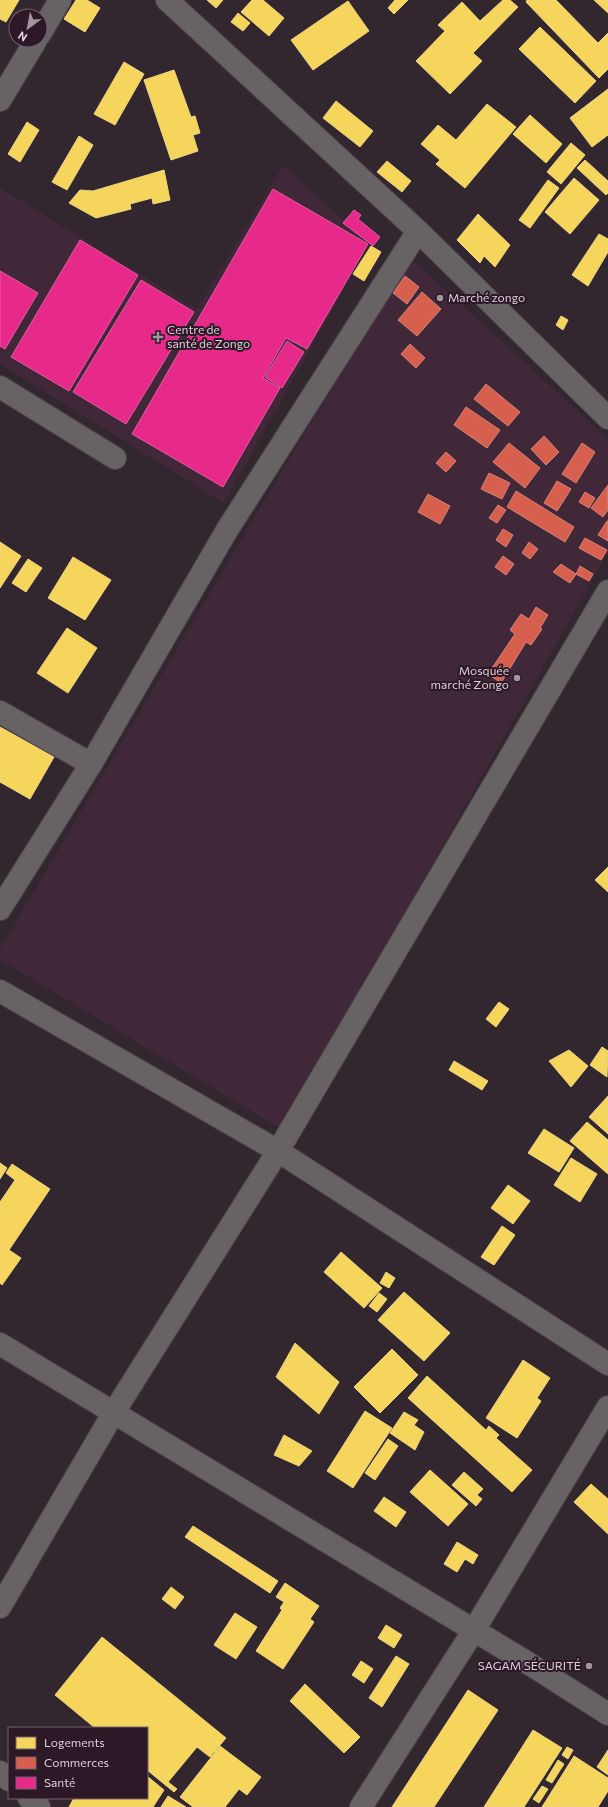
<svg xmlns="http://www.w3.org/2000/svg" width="608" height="1807" font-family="Commissioner,sans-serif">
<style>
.built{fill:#412838}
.homes{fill:#f6d55c;stroke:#efd481}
.shops{fill:#d6604d;stroke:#d88277}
.health{fill:#e7298a;stroke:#e45ba1}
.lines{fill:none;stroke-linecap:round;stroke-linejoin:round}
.minor-casing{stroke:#4d4348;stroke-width:24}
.minor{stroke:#676264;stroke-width:22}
.poi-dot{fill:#a2959c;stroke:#2c1826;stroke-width:1.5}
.labels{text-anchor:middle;stroke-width:4;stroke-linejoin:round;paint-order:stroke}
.poi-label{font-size:12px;fill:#ded0d8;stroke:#2c1826;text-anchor:start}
</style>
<rect width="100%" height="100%" fill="#32272e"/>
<g class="built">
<polygon points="283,165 369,244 224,503 0,364 0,188 197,309"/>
<polygon points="409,256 608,439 608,552 283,1130 0,960 0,949"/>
</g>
<g class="homes">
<polygon points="0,0 19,0 6,22 0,19"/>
<polygon points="76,0 87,0 100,8 85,32 64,19"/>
<polygon points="207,0 223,0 216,8"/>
<polygon points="252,0 263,0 284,18 269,36 241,12"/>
<polygon points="395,0 408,0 394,14 388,8"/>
<polygon points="503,0 510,0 518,7 473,53 482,61 450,94 416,61 445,31 438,25 462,2 480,21"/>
<polygon points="527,0 556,0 598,43 608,33 608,69 599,78 526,2"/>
<polygon points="594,0 608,0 608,13"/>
<polygon points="348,1 369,31 313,70 291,40"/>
<polygon points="238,13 250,23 243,31 231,22"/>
<polygon points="540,27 596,81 575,103 519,49"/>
<polygon points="124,62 144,74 115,125 94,114"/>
<polygon points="174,70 191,117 195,116 200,133 193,135 198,151 171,160 144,80"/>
<polygon points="608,89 608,135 592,147 570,118"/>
<polygon points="336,101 373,131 360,147 323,118"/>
<polygon points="487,104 516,127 465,188 436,164 440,160 421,144 438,125 456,140"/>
<polygon points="530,115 562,144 546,163 513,134"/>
<polygon points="27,122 39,130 20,162 8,154"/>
<polygon points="79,136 93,145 67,190 52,182"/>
<polygon points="571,143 585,155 561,184 547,172"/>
<polygon points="585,160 608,181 608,193 606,195 577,168"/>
<polygon points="387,161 411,181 402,192 377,172"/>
<polygon points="164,170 170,200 153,204 152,198 130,204 131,209 96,218 69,203 80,190 93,191"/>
<polygon points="574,178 599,200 570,234 545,212"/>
<polygon points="548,180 559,188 530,228 519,220"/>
<polygon points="478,214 510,245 495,267 484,256 480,263 457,240"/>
<polygon points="599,234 608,239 608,252 588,286 572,275"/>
<polygon points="371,246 381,252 364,281 353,274"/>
<polygon points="561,316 568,320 563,330 556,325"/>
<polygon points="0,542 21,556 0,588"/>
<polygon points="73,557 111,580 85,620 48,598"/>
<polygon points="28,559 42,568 26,592 12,583"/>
<polygon points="67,628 97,648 68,693 37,673"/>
<polygon points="0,727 54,757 30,799 0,782"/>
<polygon points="608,867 608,892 595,880"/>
<polygon points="499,1002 509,1009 496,1027 486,1019"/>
<polygon points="602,1047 608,1051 607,1077 590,1065"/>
<polygon points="569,1050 588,1066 571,1087 549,1061"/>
<polygon points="454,1061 488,1081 482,1090 449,1070"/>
<polygon points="608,1096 608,1134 589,1117"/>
<polygon points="587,1122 608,1140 608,1174 570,1141"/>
<polygon points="544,1129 574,1148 559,1172 528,1153"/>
<polygon points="571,1158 597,1174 580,1202 554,1185"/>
<polygon points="0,1163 7,1168 0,1179"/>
<polygon points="12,1164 50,1189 9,1250 21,1258 2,1285 0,1283 0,1202 15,1180 6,1173"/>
<polygon points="508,1185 530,1201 513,1224 491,1208"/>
<polygon points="502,1226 515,1235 494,1265 481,1257"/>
<polygon points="341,1252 382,1288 364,1308 324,1272"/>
<polygon points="386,1272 395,1278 389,1288 380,1283"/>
<polygon points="404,1292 450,1333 424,1361 378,1320"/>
<polygon points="379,1293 387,1299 377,1312 369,1306"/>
<polygon points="295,1343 339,1382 319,1414 276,1377"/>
<polygon points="392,1349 418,1375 380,1413 354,1387"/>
<polygon points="523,1360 550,1378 537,1398 541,1401 517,1438 486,1418"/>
<polygon points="427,1376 486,1430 489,1426 499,1435 496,1438 532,1470 512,1492 408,1398"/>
<polygon points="365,1411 392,1428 353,1488 327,1471"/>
<polygon points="404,1412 418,1420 414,1425 424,1432 415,1450 390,1433"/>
<polygon points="284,1435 312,1451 299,1466 274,1455"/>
<polygon points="388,1439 398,1446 375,1480 365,1473"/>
<polygon points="430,1470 468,1504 448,1526 410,1492"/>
<polygon points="464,1472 483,1489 477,1495 482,1499 476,1506 452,1485"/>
<polygon points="591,1484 608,1499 608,1534 574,1502"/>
<polygon points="384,1497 406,1512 396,1527 374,1511"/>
<polygon points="193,1526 278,1581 270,1593 185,1537"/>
<polygon points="457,1542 478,1555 473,1564 465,1559 457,1572 444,1564"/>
<polygon points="285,1583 319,1606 310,1619 314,1622 283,1669 256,1651 282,1610 280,1608 284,1602 276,1597"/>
<polygon points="171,1587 184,1597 175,1609 162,1599"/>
<polygon points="235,1613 257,1627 236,1659 214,1645"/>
<polygon points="386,1625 402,1635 394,1648 378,1638"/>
<polygon points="102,1637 226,1738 210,1757 197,1747 168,1782 177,1789 174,1792 147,1770 147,1728 95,1728 55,1695"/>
<polygon points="396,1656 409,1664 382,1707 369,1698"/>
<polygon points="361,1661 373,1669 364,1683 352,1675"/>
<polygon points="305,1684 360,1737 344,1753 290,1701"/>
<polygon points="468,1690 498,1710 434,1807 392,1807"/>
<polygon points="533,1730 562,1748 524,1807 484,1807"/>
<polygon points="220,1746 261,1777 247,1795 239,1789 225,1807 193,1807 180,1797"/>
<polygon points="567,1747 573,1750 568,1759 562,1755"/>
<polygon points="608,1750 608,1775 597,1767"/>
<polygon points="574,1756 608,1778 608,1791 598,1807 542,1807"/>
<polygon points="558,1760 564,1764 552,1783 546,1780"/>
<polygon points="147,1776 164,1790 153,1807 69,1807 74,1798 147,1798"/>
<polygon points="542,1786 548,1789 539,1803 533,1799"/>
<polygon points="168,1796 186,1807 161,1807"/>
</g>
<g class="shops">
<polygon points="405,276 419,287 407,304 393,293"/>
<polygon points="422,292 441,309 417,336 398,320"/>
<polygon points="410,344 425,358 416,368 401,354"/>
<polygon points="486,384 520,412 508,426 474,399"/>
<polygon points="466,407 500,430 487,448 454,425"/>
<polygon points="544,436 559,452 546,465 531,449"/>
<polygon points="509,443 540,468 525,488 493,462"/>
<polygon points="582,443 595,452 576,483 562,474"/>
<polygon points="446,452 456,461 446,472 436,463"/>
<polygon points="489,473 510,483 502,499 481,489"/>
<polygon points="557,481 571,489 557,511 544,503"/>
<polygon points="608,485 608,510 603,517 591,508"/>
<polygon points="516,491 574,527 565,542 507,507"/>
<polygon points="585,492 595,498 589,508 579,502"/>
<polygon points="428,494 450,506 440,524 418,512"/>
<polygon points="498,505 506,510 497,523 489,518"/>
<polygon points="607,521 608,521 608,541 598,535"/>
<polygon points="503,529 513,535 506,547 496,540"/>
<polygon points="585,538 607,550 601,560 579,548"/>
<polygon points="529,542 538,549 530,559 522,553"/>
<polygon points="503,556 514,564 506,575 495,567"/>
<polygon points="561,564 576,574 570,583 553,572"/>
<polygon points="580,566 593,574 589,581 576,574"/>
<polygon points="536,607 548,615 540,628 542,629 531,645 526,642 501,683 488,674 515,634 510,630 521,614 529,619"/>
</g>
<g class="health">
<polygon points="273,189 368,244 307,349 286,338 263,378 280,388 223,487 132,434"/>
<polygon points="354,210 361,215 358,219 380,237 373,246 343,223"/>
<polygon points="80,240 138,275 69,391 11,357"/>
<polygon points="0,271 38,293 5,349 0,346"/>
<polygon points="141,280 194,312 126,424 73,392"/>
<polygon points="287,341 304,352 282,388 265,377"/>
</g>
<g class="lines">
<defs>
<g id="minor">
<polyline points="167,0 418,231 608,418"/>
<polyline points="40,34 60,0"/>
<polyline points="0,100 36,40"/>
<polyline points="0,387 115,458"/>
<polyline points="0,712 91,764"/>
<polyline points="0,909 91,764 227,530 418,231"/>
<polyline points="0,991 278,1151 608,1364"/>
<polyline points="0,1344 528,1663 608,1714"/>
<polyline points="0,1607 114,1412 278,1151 608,591"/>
<polyline points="0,1772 9,1780"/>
<polyline points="29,1798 39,1807"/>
<polyline points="361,1807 474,1630 608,1407"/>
</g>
</defs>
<use href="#minor" class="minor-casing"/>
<use href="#minor" class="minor"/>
</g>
<g class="poi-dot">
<circle cx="440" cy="298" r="4"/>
<path d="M156 331h4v4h4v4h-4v4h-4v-4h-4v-4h4z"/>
<circle cx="517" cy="678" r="4"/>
<circle cx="589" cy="1666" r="4"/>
</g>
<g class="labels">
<g class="poi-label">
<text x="448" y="302">Marché zongo</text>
<text x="167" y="334">Centre de<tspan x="167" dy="14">santé de Zongo</tspan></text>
<text x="509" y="675" text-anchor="end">Mosquée<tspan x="509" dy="14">marché Zongo</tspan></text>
<text x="581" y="1670" text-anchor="end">SAGAM SÉCURITÉ</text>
</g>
</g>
<rect x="8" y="1727" width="140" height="72" fill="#2c1826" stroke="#73626d"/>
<rect x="16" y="1737" width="20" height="12" fill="#f6d55c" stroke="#73626d"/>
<text x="44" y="1747" font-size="12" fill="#ded0d8">Logements</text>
<rect x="16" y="1757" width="20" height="12" fill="#d6604d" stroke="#73626d"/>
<text x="44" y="1767" font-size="12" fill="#ded0d8">Commerces</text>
<rect x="16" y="1777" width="20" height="12" fill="#e7298a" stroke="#73626d"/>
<text x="44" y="1787" font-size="12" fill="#ded0d8">Santé</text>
<g transform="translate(28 28) rotate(212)"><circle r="19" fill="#2c1826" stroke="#73626d"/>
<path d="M0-3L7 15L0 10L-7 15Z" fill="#a2959c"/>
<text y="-6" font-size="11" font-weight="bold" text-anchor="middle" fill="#ded0d8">N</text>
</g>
</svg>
